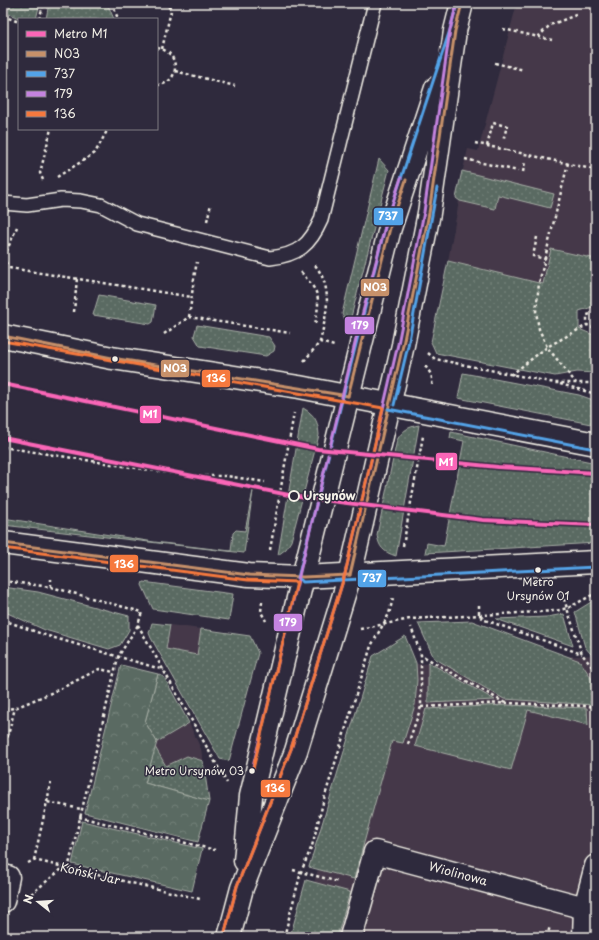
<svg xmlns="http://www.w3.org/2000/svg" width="599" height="940" font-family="'Playpen Sans',sans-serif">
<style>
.built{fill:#443949}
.grass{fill:url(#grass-dots);stroke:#a7aea5}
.forest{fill:url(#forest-crowns);stroke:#a7aea5}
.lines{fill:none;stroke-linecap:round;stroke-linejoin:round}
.service-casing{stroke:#f4f1e8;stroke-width:16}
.minor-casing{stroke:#f4f1e8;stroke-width:25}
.tertiary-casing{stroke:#f4f1e8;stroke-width:25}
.secondary-casing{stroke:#f4f1e8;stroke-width:25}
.path{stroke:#f4f1e8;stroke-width:2.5;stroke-dasharray:3 3;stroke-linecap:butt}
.service{stroke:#2f2a3d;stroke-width:13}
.minor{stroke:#2f2a3d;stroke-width:22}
.tertiary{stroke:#2f2a3d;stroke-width:22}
.secondary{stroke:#2f2a3d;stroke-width:22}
.path-bridge{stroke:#f4f1e8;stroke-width:2.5;stroke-dasharray:3 3;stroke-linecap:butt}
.bus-1-casing{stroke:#2f2a3d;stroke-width:6}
.bus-2-casing{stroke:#2f2a3d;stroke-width:6}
.bus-3-casing{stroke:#2f2a3d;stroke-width:6}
.bus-4-casing{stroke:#2f2a3d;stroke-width:6}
.bus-1{stroke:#c7916a;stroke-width:3}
.bus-2{stroke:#53a3e8;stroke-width:3}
.bus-3{stroke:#c483df;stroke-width:3}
.bus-4{stroke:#f6793e;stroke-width:3}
.metro-1-casing{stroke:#2f2a3d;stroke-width:7}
.metro-1{stroke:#fa66b7;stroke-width:4}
.bus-dot{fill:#f4f1e8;stroke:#2f2a3d;stroke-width:1.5}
.stop-dot{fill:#2f2a3d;stroke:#f4f1e8;stroke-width:2}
.labels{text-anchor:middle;stroke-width:3;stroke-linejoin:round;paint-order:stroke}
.bus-label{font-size:11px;fill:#f4f1e8;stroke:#2f2a3d}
.stop-label{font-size:12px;font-weight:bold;fill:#f4f1e8;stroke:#2f2a3d;text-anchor:start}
.street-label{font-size:12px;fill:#f4f1e8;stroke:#2f2a3d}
.line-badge{stroke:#2f2a3d;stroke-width:1.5}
.badge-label{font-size:11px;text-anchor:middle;font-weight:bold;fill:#fff}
</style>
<defs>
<pattern id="grass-dots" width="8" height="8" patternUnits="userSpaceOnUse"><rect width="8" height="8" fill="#5a6a62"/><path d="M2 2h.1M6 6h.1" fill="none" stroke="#728078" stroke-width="1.8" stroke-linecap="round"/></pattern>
<pattern id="forest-crowns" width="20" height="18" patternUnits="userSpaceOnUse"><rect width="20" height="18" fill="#5a6a62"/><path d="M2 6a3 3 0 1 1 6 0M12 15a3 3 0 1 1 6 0" fill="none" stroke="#728078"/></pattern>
</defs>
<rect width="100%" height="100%" fill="#2f2a3d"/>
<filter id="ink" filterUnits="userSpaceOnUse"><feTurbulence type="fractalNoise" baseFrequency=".025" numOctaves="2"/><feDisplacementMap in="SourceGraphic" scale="8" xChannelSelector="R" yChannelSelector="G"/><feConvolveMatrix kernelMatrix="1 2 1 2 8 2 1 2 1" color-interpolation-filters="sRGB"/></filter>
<g filter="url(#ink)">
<g class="built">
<polygon points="517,3 596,3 596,259 552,249 544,284 448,261 459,201 456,198 468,149 478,151"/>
<polygon points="170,625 201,629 197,655 166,649"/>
<polygon points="596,655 596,937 298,937 378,666"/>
<polygon points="189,723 201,749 203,761 187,756 166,766 155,747 157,742"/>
</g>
<g class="grass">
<polygon points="3,3 40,3 36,19 22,19 3,12"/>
<polygon points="49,3 107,3 114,19 46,19"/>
<polygon points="379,159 389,170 350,321 345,320 342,314"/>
<polygon points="462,171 554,194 550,208 498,195 495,209 460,201 456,198"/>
<polygon points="551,249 596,259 596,306 579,311 579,329 596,336 596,373 577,372 555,376 436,353 431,342 448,261 543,284"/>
<polygon points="99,295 156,305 153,322 150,324 93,315"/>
<polygon points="197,325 269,337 275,346 274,351 266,356 200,346 194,336"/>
<polygon points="463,373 579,395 596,401 596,425 458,398"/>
<path d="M303,408C315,415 318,421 319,435L291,541L286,549L278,555Z"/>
<path d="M419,425L396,556C383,552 379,547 377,535L397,440C403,430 408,427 419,425Z"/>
<polygon points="451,432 596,463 596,543 425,553 427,543 444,546 464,441 450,438"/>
<polygon points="253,491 244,553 3,525 3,518 154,542 231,551 233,533 236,530 245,531"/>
<polygon points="143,582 233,594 229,620 153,609 142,585"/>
<polygon points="3,587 38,592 129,616 129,630 120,645 109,649 45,630 3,611"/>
<polygon points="596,599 596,660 585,647 575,612"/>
<polygon points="564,614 573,646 496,619 547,617"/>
<polygon points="472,621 580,661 596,685 596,705 504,699 434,658 418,623"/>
<polygon points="152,623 170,625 166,649 197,655 201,629 250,636 258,653 229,761 220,759 151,638 149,633"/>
<polygon points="405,636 416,663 417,680 415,705 403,743 392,741 354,879 309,867 373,656"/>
<polygon points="428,662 495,700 428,703"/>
<polygon points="158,674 164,677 189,723 157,742 145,722"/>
<polygon points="506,705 587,708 588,725 528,710 511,770 415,746 426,709"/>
<polygon points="155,747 166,766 187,756 203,761 209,801 145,783"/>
<polygon points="306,880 350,892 337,937 290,937"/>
</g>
<g class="forest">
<polygon points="121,665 158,674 145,722 157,742 145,783 209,801 198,842 85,813"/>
<polygon points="82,821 202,849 192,891 72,864"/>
</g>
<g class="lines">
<defs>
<path id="service" d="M3,203L27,205L61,200L81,201L101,205L137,224L270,258C298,255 310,245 321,220L375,3"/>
<g id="minor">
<polyline points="3,876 8,877 3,901"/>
<polyline points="351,937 375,852 585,908"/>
<polyline points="584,937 585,908 596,866"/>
</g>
<g id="tertiary">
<polyline points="245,861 251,796 303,577 390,228 436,88"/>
<polyline points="229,937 242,888 296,751 350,575 403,345 429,213 455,31 462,3"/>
</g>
<g id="secondary">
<polyline points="3,336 112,358 299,387 596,444"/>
<polyline points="3,543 249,575 303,577 596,562"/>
</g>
</defs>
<use href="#service" class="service-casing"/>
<use href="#minor" class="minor-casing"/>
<use href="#tertiary" class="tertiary-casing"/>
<use href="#secondary" class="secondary-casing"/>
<g class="path">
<polyline points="112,3 118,19"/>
<polyline points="586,3 596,5"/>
<polyline points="3,16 19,22"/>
<polyline points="39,19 44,3"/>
<polyline points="503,29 552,40"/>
<polyline points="538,37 550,25 576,15"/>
<path d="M157,48C181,51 181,84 157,85"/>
<polyline points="162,49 171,11 167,3"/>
<polyline points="495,63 524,70"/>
<polyline points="175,71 235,86"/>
<polyline points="475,143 492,147"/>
<polyline points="487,146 493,123 507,126 503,141"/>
<polyline points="507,150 596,170"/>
<polyline points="465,159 518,171"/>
<polyline points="568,163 539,283 536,312 539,329 547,347 576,383"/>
<polyline points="3,169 7,150"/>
<polyline points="523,172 525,162"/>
<polyline points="57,177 95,153 108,129"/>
<polyline points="43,180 40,173 51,129"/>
<polyline points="207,221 211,204"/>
<polyline points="537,237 533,256 545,259"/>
<polyline points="3,256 8,267"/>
<polyline points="4,257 17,227"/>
<path d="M315,265C334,289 326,315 320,342"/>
<polyline points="3,267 192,297"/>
<path d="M301,272C321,295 320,296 315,325"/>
<polyline points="74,312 77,278"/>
<polyline points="596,313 587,315 587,325 596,328"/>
<path d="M189,317C192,298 193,280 197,262"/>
<polyline points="164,334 189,317 290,333"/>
<polyline points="428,353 435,359 555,383 596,383"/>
<polyline points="304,361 320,342 334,346"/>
<path d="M425,366C431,373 433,377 432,386"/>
<polyline points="511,375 547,347 587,325"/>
<polyline points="560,384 596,394"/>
<polyline points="3,447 187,476 227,476 265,482"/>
<polyline points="403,546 423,436"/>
<polyline points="270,550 294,413"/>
<polyline points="3,581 51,587 142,612 138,625 227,783"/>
<polyline points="51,587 51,579"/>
<polyline points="562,593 582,654 596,672"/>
<polyline points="262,602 261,612 266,621"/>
<polyline points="479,605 479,615 485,620 582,654"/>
<polyline points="3,620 48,636 164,670"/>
<polyline points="360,629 410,619 555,611 568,608 596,593"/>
<polyline points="505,703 589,706 596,708"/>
<polyline points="421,707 505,703 421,655"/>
<polyline points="4,709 15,708 58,690 99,669 114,672"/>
<polyline points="408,744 421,707 421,655 411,627"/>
<polyline points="3,755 15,708"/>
<polyline points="47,802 51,782"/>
<polyline points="79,817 215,850"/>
<polyline points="34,860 47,802 81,809"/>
<polyline points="28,863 34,860 200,899"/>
<polyline points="68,869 118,657 138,625"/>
<polyline points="293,870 339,882"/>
<polyline points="31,894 63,868"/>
<polyline points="3,933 30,937"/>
<polyline points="284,937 301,872 312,846 324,799 371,646 389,614 393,598"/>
<polyline points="547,937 550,926"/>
</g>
<use href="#service" class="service"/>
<use href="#minor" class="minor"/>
<use href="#tertiary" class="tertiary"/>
<use href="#secondary" class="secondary"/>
<polyline class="path-bridge" points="492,147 507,150"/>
<defs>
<g id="bus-1">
<polyline points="3,336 112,358 348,396"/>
<polyline points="348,396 390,228 406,180"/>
<polyline points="3,543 249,575 303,577 350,575"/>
<polyline points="350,575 403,345 429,213 455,31 462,3"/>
</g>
<g id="bus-2">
<polyline points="457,3 450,30 385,227 298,578 303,582 596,567"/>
<polyline points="394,405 408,346 437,188"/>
<polyline points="388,409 595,449"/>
</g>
<g id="bus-3">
<polyline points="252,771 357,335 385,227 401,178"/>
<polyline points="224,936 237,886 291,749 345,574 398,344 424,212 450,30 457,3"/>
</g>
<g id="bus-4">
<polyline points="3,341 383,408 345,574 291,749 237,886 224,936"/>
<polyline points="3,548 248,580 297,582 253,769"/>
</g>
</defs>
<use href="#bus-1" class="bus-1-casing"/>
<use href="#bus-2" class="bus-2-casing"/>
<use href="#bus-3" class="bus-3-casing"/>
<use href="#bus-4" class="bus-4-casing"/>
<use href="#bus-1" class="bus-1"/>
<use href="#bus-2" class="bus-2"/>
<use href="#bus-3" class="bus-3"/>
<use href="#bus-4" class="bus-4"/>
<defs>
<g id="metro-1">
<polyline points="3,384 318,449 498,467 596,473"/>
<polyline points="3,438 299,497 483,520 596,525"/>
</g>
</defs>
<use href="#metro-1" class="metro-1-casing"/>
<use href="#metro-1" class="metro-1"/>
</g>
</g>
<g class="bus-dot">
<circle cx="115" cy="359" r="3.5"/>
<circle cx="538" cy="570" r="3.5"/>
<circle cx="252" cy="771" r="3.5"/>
</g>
<circle class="stop-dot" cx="294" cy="496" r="5"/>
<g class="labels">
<g class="bus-label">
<text x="538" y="586">Metro<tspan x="538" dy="14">Ursynów 01</tspan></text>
<text x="244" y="775" text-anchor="end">Metro Ursynów 03</text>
</g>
<g class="stop-label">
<text x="303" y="500">Ursynów</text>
</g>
<g class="street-label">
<text transform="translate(90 874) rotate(13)" y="4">Koński Jar</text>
<text transform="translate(458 874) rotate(15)" y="4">Wiolinowa</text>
</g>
</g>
<g class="line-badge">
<rect x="373" y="207" width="31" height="19" rx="4" fill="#53a3e8"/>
<rect x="360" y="278" width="30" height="19" rx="4" fill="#c7916a"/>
<rect x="344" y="316" width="31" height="19" rx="4" fill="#c483df"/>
<rect x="160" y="359" width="30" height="19" rx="4" fill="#c7916a"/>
<rect x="201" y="369" width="30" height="19" rx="4" fill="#f6793e"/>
<rect x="139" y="405" width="23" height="19" rx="4" fill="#fa66b7"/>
<rect x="435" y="452" width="23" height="19" rx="4" fill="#fa66b7"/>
<rect x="109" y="554" width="30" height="19" rx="4" fill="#f6793e"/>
<rect x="357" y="569" width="30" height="19" rx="4" fill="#53a3e8"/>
<rect x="273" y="613" width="30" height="19" rx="4" fill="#c483df"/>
<rect x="260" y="779" width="31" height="19" rx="4" fill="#f6793e"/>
</g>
<g class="badge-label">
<text x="388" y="220">737</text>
<text x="375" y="291">N03</text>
<text x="360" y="329">179</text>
<text x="175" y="372">N03</text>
<text x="216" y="382">136</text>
<text x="150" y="418">M1</text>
<text x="446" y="466">M1</text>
<text x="124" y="568">136</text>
<text x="372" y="582">737</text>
<text x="288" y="626">179</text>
<text x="275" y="792">136</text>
</g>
<rect width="599" height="940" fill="none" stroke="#2f2a3d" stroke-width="16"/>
<rect x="8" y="8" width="583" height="924" fill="none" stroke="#f4f1e8" stroke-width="1.5" filter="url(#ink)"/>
<rect x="18" y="18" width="140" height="112" fill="#2f2a3d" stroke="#7e7a81"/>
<rect x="26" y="31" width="20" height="6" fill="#fa66b7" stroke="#7e7a81"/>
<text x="54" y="38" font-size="12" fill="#f4f1e8">Metro M1</text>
<rect x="26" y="51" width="20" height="6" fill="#c7916a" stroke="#7e7a81"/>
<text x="54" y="58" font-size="12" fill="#f4f1e8">N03</text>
<rect x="26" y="71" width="20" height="6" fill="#53a3e8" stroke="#7e7a81"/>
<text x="54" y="78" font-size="12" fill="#f4f1e8">737</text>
<rect x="26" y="91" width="20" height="6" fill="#c483df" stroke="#7e7a81"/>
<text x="54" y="98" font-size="12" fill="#f4f1e8">179</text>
<rect x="26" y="111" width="20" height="6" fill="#f6793e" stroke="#7e7a81"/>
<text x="54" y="118" font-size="12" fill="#f4f1e8">136</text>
<g transform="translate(38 902) rotate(287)" stroke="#2f2a3d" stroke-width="3" paint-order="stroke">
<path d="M0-3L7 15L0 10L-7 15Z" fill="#f4f1e8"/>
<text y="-6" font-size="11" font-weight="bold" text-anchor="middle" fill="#f4f1e8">N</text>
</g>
</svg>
